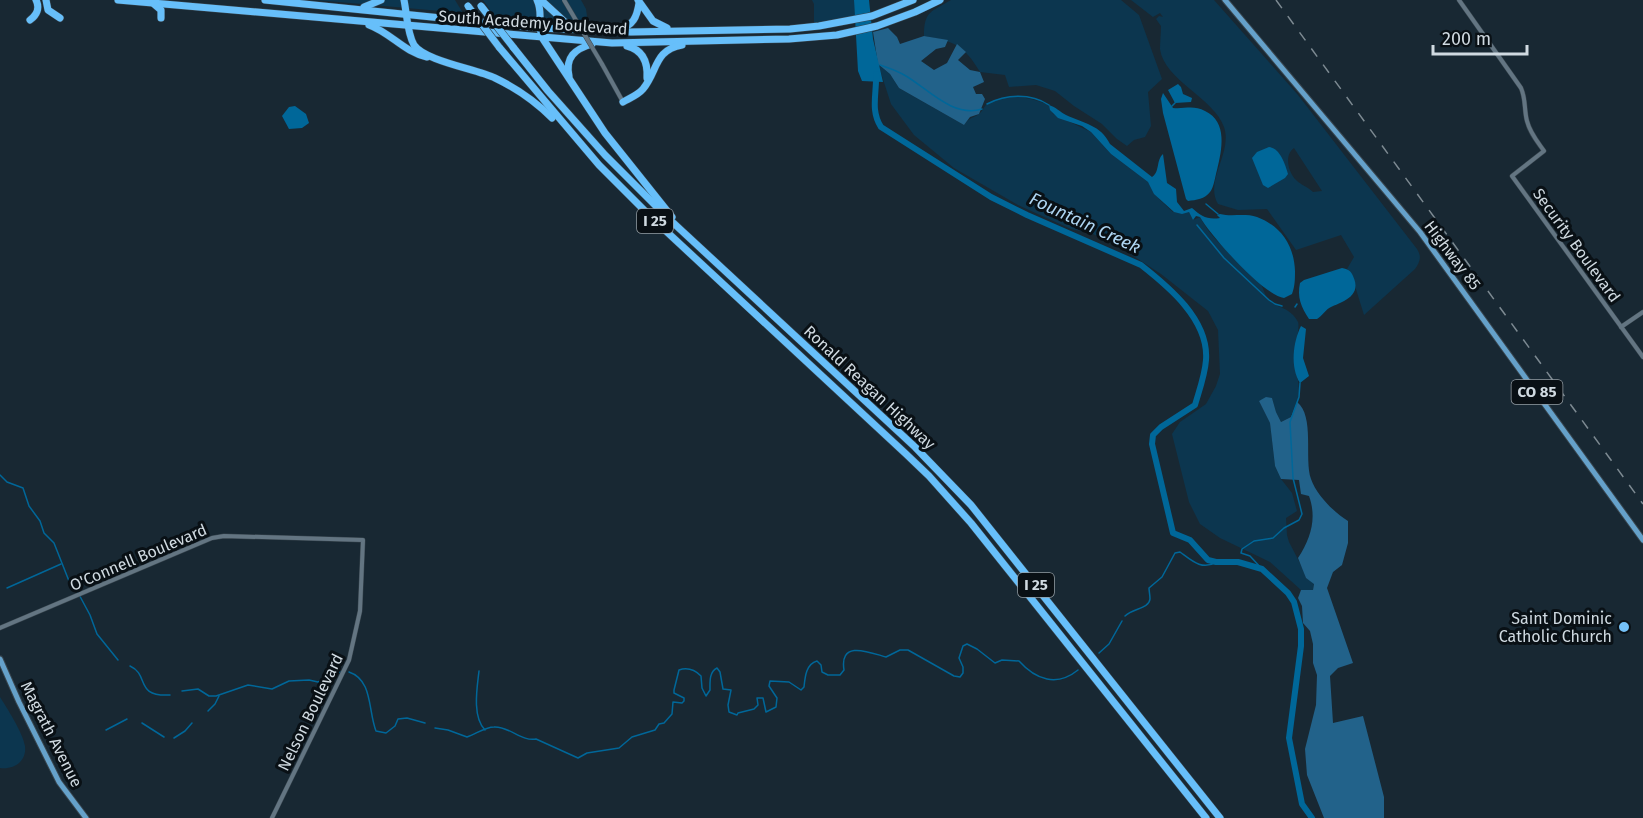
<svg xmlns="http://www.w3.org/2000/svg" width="1643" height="818" font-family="'Fira Sans',sans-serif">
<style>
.green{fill:#0c364f;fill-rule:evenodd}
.forest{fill:#22628a}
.water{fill:#006799}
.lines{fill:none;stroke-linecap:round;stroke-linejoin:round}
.stream{stroke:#006799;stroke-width:1.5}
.river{stroke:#006799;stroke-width:6}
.minor-casing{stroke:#38454e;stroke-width:5}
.major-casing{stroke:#38454e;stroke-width:7}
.highway-casing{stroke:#38454e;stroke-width:8}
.minor{stroke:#637582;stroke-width:4}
.major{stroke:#65a1ca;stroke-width:5}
.highway{stroke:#67bffa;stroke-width:7}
.rail{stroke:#7d8a92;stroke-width:1.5;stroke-dasharray:10 10;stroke-linecap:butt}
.minor-bridge-casing{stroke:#38454e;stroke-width:5;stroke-linecap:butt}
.highway-bridge-casing{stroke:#38454e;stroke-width:8;stroke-linecap:butt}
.minor-bridge{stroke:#637582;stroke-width:4}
.highway-bridge{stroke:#67bffa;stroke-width:7}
.poi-dot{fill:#74c0f6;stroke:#091015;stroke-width:2}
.labels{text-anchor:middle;stroke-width:6;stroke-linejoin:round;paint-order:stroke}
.shield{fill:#091015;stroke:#949da4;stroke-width:1.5}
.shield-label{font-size:15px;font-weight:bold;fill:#d0dae1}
.street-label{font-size:16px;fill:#d0dae1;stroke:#091015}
.poi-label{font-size:16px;fill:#d0dae1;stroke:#091015;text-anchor:end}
.water-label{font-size:18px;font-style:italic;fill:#aed5f2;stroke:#091015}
</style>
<rect width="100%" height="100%" fill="#182833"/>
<g class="green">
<polygon points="316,0 455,0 463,13"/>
<polygon points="483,0 581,0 586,9 588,24 495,17"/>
<polygon points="812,0 854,0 855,16 814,23 814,4"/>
<path d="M951,0H1121L1139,15L1162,79L1148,92L1151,126L1145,137L1134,140L1127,146L1117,139L1102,124L1074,106L1055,91L1036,85L1009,87L1005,75L980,72C964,45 954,41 924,36C924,11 931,12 951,0Z"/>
<path d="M1131,0H1214L1298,95L1417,249C1422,257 1420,262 1415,269L1364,315L1355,286L1347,269L1354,257L1341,235L1296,250L1267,209L1238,210L1218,204C1204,180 1233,153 1224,127C1214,98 1164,80 1160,49C1160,42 1161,33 1161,26L1156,19L1159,16L1163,17L1160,13L1153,17ZM1294,148L1322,191L1313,192C1308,187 1301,185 1296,180C1288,172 1284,155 1294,148Z"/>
<path d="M878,64L890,74L899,88L964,125C971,116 972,119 979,114C983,111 984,106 988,103C1008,92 1030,97 1049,105L1053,114L1091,132L1111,154L1148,182L1160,200L1173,212H1189L1193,220L1200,217C1213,243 1240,260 1259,282C1263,286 1264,293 1267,298C1275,309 1289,305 1298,322C1300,325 1295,352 1295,359C1295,371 1300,383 1299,395C1299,402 1293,410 1291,417L1281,422L1276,412L1272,398L1259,401L1270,423L1275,466L1281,479L1292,493L1297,511L1286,518L1287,535L1289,542L1303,569L1306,578L1314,583L1313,590H1301L1270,562L1220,538L1200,524L1189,502L1172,434L1180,422L1206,404L1216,386L1220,374L1218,330L1208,311L1161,274L1118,246L1093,234L1071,229L1018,205L954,168L914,135L891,104Z"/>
<path d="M0,697C7,708 23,733 25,746C27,761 14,770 0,768Z"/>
</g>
<g class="forest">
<polygon points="888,28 897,37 900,44 924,36 948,40 945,47 936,49 921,61 934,70 947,63 957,44 966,52 958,60 970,70 980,72 984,82 973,87 976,94 982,94 985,99 979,114 970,117 964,125 899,88 890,74 878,64 873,32"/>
<path d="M1266,397L1272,398L1276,412L1281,422L1291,417L1297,402C1315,416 1304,459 1311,479C1317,496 1334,512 1348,521V543L1342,565L1333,572L1327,588L1353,663L1338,668L1330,676L1333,723L1363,716L1384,797V818H1324L1307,775L1305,749L1316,705L1317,675L1313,663V644L1310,631L1303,623L1302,606L1298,598L1301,590H1313L1314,584L1306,578L1298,558C1311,538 1317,518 1309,496L1301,494L1299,480L1281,479L1275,466L1270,423L1259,401Z"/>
</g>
<g class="water">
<polygon points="854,0 869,0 873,39 883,82 862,81 858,71"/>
<polygon points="1178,84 1181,87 1183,94 1192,98 1191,102 1175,103 1168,90"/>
<path d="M1163,93L1173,108C1185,109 1194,105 1205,111C1228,122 1222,150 1217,170C1215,177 1214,187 1210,192C1205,199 1196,200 1188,201L1186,199L1163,113L1161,99Z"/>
<path d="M1049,105C1056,107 1060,112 1066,115C1083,123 1101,125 1110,144L1152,177C1160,172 1156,160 1163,154L1167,183L1176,189L1177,202L1184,211L1192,208C1201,216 1207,220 1220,218L1217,215L1220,214C1231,217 1245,213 1257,217C1281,226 1294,245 1295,271C1295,279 1295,286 1292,294L1284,298C1264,296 1210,235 1200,217L1196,216L1193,220L1189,212L1182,214L1174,212L1154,194L1148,182L1111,154L1091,132L1082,126L1058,118L1050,110Z"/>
<polygon points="295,106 306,114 309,123 302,128 289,129 282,116 289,107"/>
<path d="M1269,147C1280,148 1285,164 1288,174L1285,178L1268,188L1263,185L1252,158L1257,152Z"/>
<path d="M1342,268C1348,269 1351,271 1353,276C1362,295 1345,301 1331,307C1326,309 1322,316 1317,319H1309C1301,307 1297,297 1300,283L1304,280Z"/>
<path d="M1301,326L1306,329L1303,358L1309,376L1300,383C1290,367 1293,342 1301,326Z"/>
</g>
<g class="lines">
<g class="stream">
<path d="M880,65C889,68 898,71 906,76C928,89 953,118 982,109"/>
<path d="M987,104C1006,94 1031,93 1049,105"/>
<polyline points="1172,106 1175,103"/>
<polyline points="1206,204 1218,214"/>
<polyline points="1197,225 1224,258 1269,300 1275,304 1282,306"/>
<polyline points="1295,307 1297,304"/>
<polyline points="0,475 7,482 23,488 29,506 40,521 44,533 54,543 69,581 76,589 90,615 97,634 118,660"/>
<polyline points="1262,569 1250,556 1241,553 1242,549 1254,541 1273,538 1284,528 1299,520 1302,514 1293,478 1290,422 1299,397 1300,383"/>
<polyline points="7,588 61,564"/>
<path d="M1125,616C1133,608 1149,609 1150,599C1150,595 1149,591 1149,588L1162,577L1175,553L1180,552C1191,560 1202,571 1216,562"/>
<polyline points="1099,653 1109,644 1122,621"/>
<path d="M130,666C150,675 134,697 170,695"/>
<path d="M479,671C477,688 472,717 485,730"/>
<path d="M349,672C373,680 368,711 376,731L386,733L395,726L398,719L407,718L425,723"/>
<polyline points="182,691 198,689 209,696 216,696 248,685 272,689 289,681 309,680 318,682 340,672"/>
<polyline points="208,711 215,704 219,696"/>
<polyline points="142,723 164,737"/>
<path d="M435,728L448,730L467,737C476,734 485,727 494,727C509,726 522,742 536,739L578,758L587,753L619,748L632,737L655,730L659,724L664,723L672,714L673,702L682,703L684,701V698L674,693V690L679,670C688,667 695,670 701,676L702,688L706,696L710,690C710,682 709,672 717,668L720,672L723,689L731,690L728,705L729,712L737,715L738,713L754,709L758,705L757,698H763L766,712L776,707L777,698L769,686L770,681L789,682L801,690L804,687C805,677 806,664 817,661L821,665L822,672L828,675H840L844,670C839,639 871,653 886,657L900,650H908L954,676L960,677L963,673V667L959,658L963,646L967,644L977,649L995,663L1002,660L1019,661C1036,680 1057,687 1078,670"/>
<polyline points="106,730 127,719"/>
<polyline points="174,738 185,731 192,723"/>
</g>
<path class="river" d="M876,74C877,93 870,110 881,127L991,197L1027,215L1141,265C1169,287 1209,320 1206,360C1205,375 1199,391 1195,405L1161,427L1153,435L1152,444L1173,533L1190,540L1208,560L1216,562H1238L1262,569L1288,593L1294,602L1301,629V646L1289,738L1302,804L1312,818"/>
<defs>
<g id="minor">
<path d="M1459,0L1521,88C1526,99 1524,110 1527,121C1530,133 1537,141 1544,151L1512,176L1643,357"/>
<polyline points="602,64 623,102"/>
<polyline points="1621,327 1643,312"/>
<polyline points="0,628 212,538 224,536 363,540 360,611 349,660 272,818"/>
</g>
<g id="major">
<polyline points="1225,0 1420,232 1643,540"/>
<polyline points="0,659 19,702 59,782 86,818"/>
</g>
<g id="highway">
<polyline points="46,0 48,10 60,18"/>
<polyline points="118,0 612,43 789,39 837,35 877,26 915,12 940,0"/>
<polyline points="265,0 539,28 631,32 790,29 819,26 872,16 913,0"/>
<path d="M404,0C407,14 407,33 414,45C425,61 476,69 495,78C516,88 536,102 552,118"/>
<path d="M537,0C544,15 536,24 543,39L605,133L672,217"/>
<polyline points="541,0 565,22 577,27"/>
<polyline points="638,0 653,21 667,28"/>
<polyline points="154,4 161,10 161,18"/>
<polyline points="364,7 381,0"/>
<path d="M30,20C37,15 40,8 36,0"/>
<path d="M369,25C391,33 404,52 427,57"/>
<path d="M619,29C633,26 637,17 639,3"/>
<path d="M627,46C643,50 648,62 647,78"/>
<polyline points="499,47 599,165 653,219 906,454 929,476 971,523 1206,818"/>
<polyline points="513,47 548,91 605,155 668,218 915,447 971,505 1220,818"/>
<path d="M569,76C565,57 575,49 592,44"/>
<path d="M623,102C630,98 638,95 643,89C658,71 654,50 682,45"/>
</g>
</defs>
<use href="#minor" class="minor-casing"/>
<use href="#major" class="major-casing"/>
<use href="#highway" class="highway-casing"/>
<use href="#minor" class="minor"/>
<use href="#major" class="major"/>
<use href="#highway" class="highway"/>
<polyline class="rail" points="1276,0 1643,504"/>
<defs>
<polyline id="minor-bridge" points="564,0 602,64"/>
<g id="highway-bridge">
<polyline points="468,6 499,47"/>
<polyline points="481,6 513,47"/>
</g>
</defs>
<use href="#minor-bridge" class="minor-bridge-casing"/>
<use href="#highway-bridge" class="highway-bridge-casing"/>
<use href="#minor-bridge" class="minor-bridge"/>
<use href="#highway-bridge" class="highway-bridge"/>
</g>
<circle class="poi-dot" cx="1624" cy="627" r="6"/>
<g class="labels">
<g class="shield">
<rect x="637" y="209" width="36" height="24" rx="4.5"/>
<rect x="1511.5" y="380" width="51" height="24" rx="4.5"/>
<rect x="1018" y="573" width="36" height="24" rx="4.5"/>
</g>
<g class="shield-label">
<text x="655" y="226">I 25</text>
<text x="1537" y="397">CO 85</text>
<text x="1036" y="590">I 25</text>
</g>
<g class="street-label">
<text transform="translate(533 22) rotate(4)" y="6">South Academy Boulevard</text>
<text transform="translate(1577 245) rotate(54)" y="6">Security Boulevard</text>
<text transform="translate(1453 255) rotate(53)" y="6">Highway 85</text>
<text transform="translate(870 387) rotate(43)" y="6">Ronald Reagan Highway</text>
<text transform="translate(138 557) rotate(-23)" y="6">O'Connell Boulevard</text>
<text transform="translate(310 712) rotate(-64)" y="6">Nelson Boulevard</text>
<text transform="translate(52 734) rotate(63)" y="6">Magrath Avenue</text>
</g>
<g class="poi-label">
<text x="1612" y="624">Saint Dominic<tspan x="1612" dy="18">Catholic Church</tspan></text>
</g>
<g class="water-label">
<text transform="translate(1085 223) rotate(25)" y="6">Fountain Creek</text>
</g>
</g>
<path d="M1433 45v9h94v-9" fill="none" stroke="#d0dae1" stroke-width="3"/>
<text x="1442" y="45" font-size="18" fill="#d0dae1" stroke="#091015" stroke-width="4.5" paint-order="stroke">200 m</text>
</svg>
